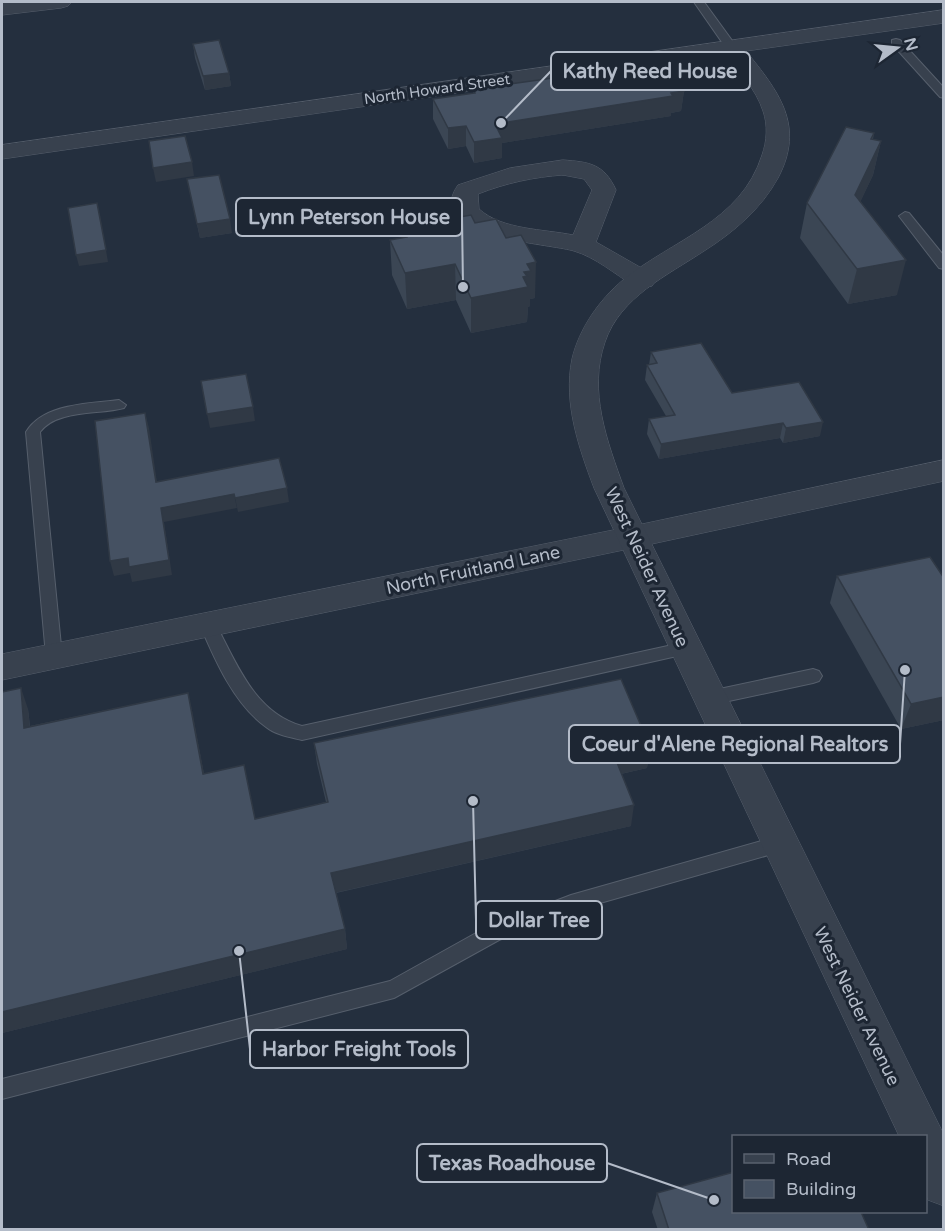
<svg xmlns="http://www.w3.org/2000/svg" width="945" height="1231" font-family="'Varela Round',sans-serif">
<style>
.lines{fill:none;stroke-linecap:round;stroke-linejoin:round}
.service-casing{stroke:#565f6c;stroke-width:2}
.minor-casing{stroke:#565f6c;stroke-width:1}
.tertiary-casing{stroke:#565f6c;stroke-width:1}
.service{fill:#38414e;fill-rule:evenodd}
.minor{fill:#38414e;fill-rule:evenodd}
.tertiary{fill:#38414e;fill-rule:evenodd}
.wall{fill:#3b4654}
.shaded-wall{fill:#303945}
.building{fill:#455162;stroke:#303945;stroke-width:1.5}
.labels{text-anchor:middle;stroke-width:6;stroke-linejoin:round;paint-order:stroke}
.far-street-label{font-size:15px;fill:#b4bcc9;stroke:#1d2633}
.street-label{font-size:18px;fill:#b4bcc9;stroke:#1d2633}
.leader{fill:none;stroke:#b4bcc9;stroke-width:2}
.callout-dot{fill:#b4bcc9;stroke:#1d2633;stroke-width:2}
.callout{fill:#1d2633;stroke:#b4bcc9;stroke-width:2}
.callout-label{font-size:20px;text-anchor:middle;font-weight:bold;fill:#b4bcc9}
</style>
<rect width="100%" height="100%" fill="#242f3e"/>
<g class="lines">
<defs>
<g id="service">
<polygon points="694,2 704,2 736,46 734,48 726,48"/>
<polygon points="896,39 900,40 944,88 944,98 940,97 892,44 892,40"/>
<polygon points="905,212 909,213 944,256 944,269 939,268 899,216"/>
<path d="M119,400L126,405L124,408C99,415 57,409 40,432L62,656L60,661L54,663L48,661L46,656L26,432C44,403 89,404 119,400Z"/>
<path d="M208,619L214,621C236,661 253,712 302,726L686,642L692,643L694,648L692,653L686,654L302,740C290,737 276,735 266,727C234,704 215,660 200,625L202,621Z"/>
<polygon points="813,669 819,671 822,676 819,681 813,683 710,705 704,703 701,698 704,693 710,691"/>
<polygon points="779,836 786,838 788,844 786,850 579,909 499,940 394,998 2,1099 2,1079 390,981 485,928 571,895"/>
</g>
<g id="minor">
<polygon points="11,2 72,2 68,6 61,8 2,15 2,3"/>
<path d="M563,160C590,162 604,164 616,190L596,242L652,274L656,280L652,286L643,288L634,286C615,274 595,257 574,251C548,243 421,238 458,185L510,168ZM563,175L584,179L592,190L573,235C544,229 502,230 479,209L478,194C506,183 534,177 563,175Z"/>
<polygon points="944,460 944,481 633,548 2,680 2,654 633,526"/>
</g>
<path id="tertiary" d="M944,10V23L746,51C778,91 806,125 778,178C761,209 734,232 704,251C668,275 620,297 605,342C588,391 607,441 624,488L944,1135V1206L928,1200L926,1193V1136H899L594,488C579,448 563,403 572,359C579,329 599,300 623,280C672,240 741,222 762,155C767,141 768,125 763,111C756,89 739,72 725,54L2,159V145Z"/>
</defs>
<use href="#service" class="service-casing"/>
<use href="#minor" class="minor-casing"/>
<use href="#tertiary" class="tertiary-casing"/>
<use href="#service" class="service"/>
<use href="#minor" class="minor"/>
<use href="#tertiary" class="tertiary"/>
</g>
<g class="wall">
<polygon points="193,44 229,73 231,86 205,90 195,58"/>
<polygon points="658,69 684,91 681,111 671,113 671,116 502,143 502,158 474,163 466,146 448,149 433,119 433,99 473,93 473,89"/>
<polygon points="874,133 873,139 881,141 873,175 860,202 897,295 848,304 800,238 807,203"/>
<polygon points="187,179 232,233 200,238"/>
<polygon points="475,223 535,298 530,299 530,306 528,307 527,322 471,333 456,300 407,309 392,275 390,240 403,238 402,227"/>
<polygon points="651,352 732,393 820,436 783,443 780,438 659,459 647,434 649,419 666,416 645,380 647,365 649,365"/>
<polygon points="837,576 944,578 944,720 901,729 830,603"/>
<polygon points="2,692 28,709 30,726 188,693 204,774 255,819 326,802 317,764 314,743 650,747 647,768 621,774 631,826 336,893 345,929 347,949 2,1033"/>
<polygon points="657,1193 869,1230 658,1230 652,1212"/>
</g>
<g class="shaded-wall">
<polygon points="229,73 231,86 205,90 203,76"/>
<polygon points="684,91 681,111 671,113 671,116 502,143 502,158 474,163 474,142 495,124"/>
<polygon points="466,126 466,146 448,149 448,128"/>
<polygon points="881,141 873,175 847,230 855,195"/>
<polygon points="192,162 194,176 156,182 153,168"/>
<polygon points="100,215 108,262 79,266 76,255"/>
<polygon points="230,219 232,233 200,238 197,224"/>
<polygon points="906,260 897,295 848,304 857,269"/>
<polygon points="536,262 535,298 530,299 530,306 528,307 527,322 471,333 471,298 524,272 527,264"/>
<polygon points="455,264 456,300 407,309 405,273"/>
<polygon points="253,407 255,421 210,428 207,414"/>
<polygon points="145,413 149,428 159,496 156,482"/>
<polygon points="823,422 820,436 783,443 786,428"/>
<polygon points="783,423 780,438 659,459 661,444"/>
<polygon points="287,488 289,502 238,512 235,498"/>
<polygon points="234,494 237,508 164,522 172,575 132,582 130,573 114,576 110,561 161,508"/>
<polygon points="21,688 28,709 32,749 24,728"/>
<polygon points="188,693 193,715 208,795 203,774"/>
<polygon points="944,697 944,720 901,729 911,704"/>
<polygon points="650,747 647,768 611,776 614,755"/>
<polygon points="634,805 631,826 334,893 331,873"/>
<polygon points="345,929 347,949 2,1033 2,1012"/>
</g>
<g class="building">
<polygon points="219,40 229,73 203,76 193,44"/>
<polygon points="654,64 658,69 668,68 684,91 671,93 673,96 495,124 502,138 474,142 466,126 448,128 433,99 475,93 473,89"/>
<polygon points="846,127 874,133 871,139 881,141 855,195 906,260 857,269 807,203"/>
<polygon points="185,136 192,162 153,168 149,141"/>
<polygon points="219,175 230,219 197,224 187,179"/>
<polygon points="97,203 106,250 76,255 68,208"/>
<polygon points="471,215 475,223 496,219 506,238 521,235 536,262 527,264 531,271 524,272 527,276 523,277 528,287 471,298 455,264 405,273 390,240 407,237 402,227"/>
<polygon points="701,343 732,393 799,382 823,422 786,428 783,423 661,444 649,419 675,415 647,365 657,363 651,352"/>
<polygon points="246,374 253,407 207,414 201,381"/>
<polygon points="145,413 156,482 279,458 287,488 235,498 234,494 161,508 169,560 129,567 128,558 110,561 95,421"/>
<polygon points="930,557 944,578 944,697 911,704 837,576"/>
<polygon points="621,679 650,747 614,755 634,805 331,873 345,929 2,1012 2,692 21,688 24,728 188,693 203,774 244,765 255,819 328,802 314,743"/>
<polygon points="734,1172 734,1212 861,1212 869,1230 669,1230 657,1193"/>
</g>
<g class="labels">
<g class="far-street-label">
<text transform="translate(437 89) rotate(-8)" y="5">North Howard Street</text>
</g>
<g class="street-label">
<text transform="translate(647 567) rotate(65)" y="6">West Neider Avenue</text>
<text transform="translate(473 570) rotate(-12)" y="6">North Fruitland Lane</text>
<text transform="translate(857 1006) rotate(64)" y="6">West Neider Avenue</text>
</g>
</g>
<path class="leader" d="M501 123L551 71M463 287L462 217M905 670L900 744M473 801L476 920M239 951L250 1049M714 1200L607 1163"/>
<g class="callout-dot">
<circle cx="501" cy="123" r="6"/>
<circle cx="463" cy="287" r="6"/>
<circle cx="905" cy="670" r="6"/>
<circle cx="473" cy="801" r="6"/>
<circle cx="239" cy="951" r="6"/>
<circle cx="714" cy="1200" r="6"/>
</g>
<g class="callout">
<rect x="551" y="52" width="199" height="38" rx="6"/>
<rect x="236" y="198" width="226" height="38" rx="6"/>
<rect x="569" y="725" width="331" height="38" rx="6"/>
<rect x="476" y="901" width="126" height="38" rx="6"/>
<rect x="250" y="1030" width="218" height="38" rx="6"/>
<rect x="417" y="1144" width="190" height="38" rx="6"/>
</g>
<g class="callout-label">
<text x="650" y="78">Kathy Reed House</text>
<text x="349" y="224">Lynn Peterson House</text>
<text x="735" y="751">Coeur d'Alene Regional Realtors</text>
<text x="539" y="927">Dollar Tree</text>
<text x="359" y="1056">Harbor Freight Tools</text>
<text x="512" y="1170">Texas Roadhouse</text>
</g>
<rect width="945" height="1231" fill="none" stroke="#b4bcc9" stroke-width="6"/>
<rect x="732" y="1135" width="195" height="78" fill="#1d2633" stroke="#59626f" stroke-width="1.5"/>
<rect x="744" y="1154" width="30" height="9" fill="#38414e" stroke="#59626f" stroke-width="1.5"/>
<text x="786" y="1165" font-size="18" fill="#b4bcc9">Road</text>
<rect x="744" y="1180" width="30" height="18" fill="#455162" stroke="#59626f" stroke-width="1.5"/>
<text x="786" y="1195" font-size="18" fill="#b4bcc9">Building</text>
<g transform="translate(897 48) rotate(75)" stroke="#1d2633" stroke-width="4.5" paint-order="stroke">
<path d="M0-4.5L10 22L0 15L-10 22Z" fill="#b4bcc9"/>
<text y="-9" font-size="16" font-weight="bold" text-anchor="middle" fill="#b4bcc9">N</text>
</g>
</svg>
